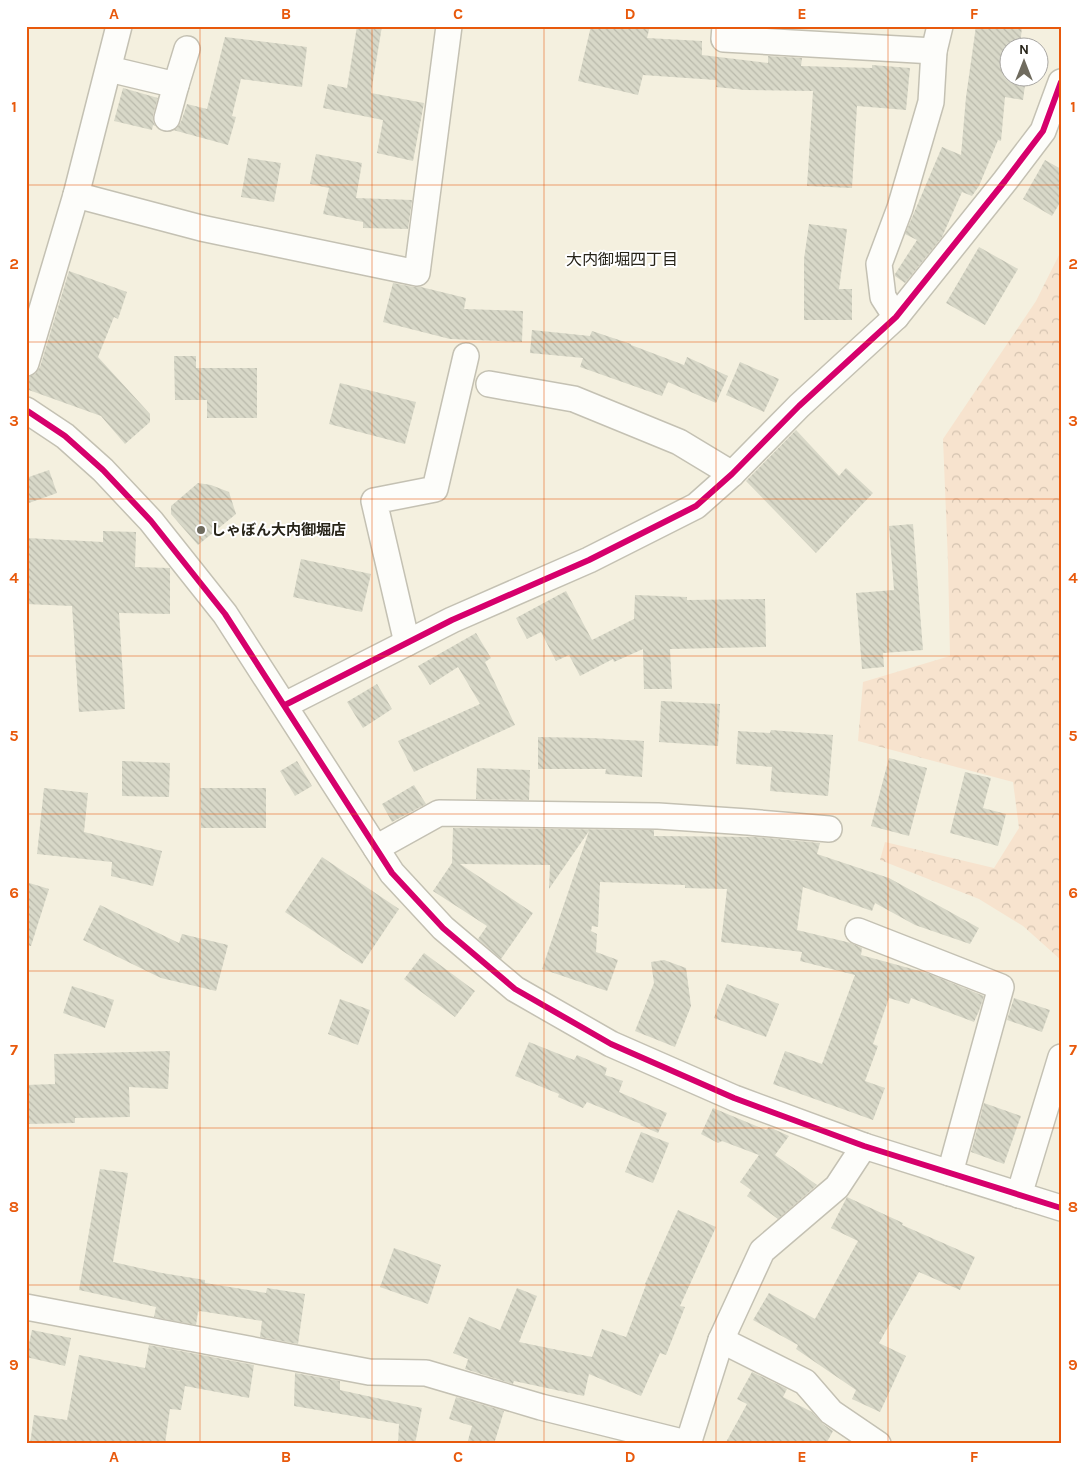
<svg xmlns="http://www.w3.org/2000/svg" width="1087" height="1470" font-family="Karla,'Noto Sans JP',sans-serif">
<style>
.forest{fill:url(#forest-crowns)}
.building{fill:url(#building-back-hatch)}
.lines{fill:none;stroke-linecap:round;stroke-linejoin:round}
.minor-casing{stroke:#c4c1b3;stroke-width:28}
.minor{stroke:#fdfdfa;stroke-width:25}
.cycleway-casing{stroke:#fff;stroke-width:9}
.cycleway{stroke:#d6006c;stroke-width:6}
.grid{fill:none;stroke:#e8590c;stroke-width:1;stroke-opacity:0.55}
.poi-dot{fill:#6f6b5e;stroke:#fff;stroke-width:2}
.labels{text-anchor:middle;stroke-width:4;stroke-linejoin:round;paint-order:stroke}
.poi-label{font-size:15px;font-weight:bold;fill:#272419;stroke:#fff;text-anchor:start}
.neighbourhood-label{font-size:16px;fill:#272419;stroke:#fff}
.neatline{fill:none;stroke:#e8590c;stroke-width:2}
.grid-label{font-size:16px;text-anchor:middle;font-weight:bold;fill:#e8590c}
</style>
<defs>
<pattern id="forest-crowns" width="20" height="18" patternUnits="userSpaceOnUse" patternTransform="scale(1.25)"><rect width="20" height="18" fill="#f7e3ce"/><path d="M2 6a3 3 0 1 1 6 0M12 15a3 3 0 1 1 6 0" fill="none" stroke="#d4c3b0"/></pattern>
<pattern id="building-back-hatch" width="6" height="6" patternUnits="userSpaceOnUse" patternTransform="scale(1.25)"><rect width="6" height="6" fill="#d8d8c8"/><path d="M-1 5l2 2M0 0l6 6M5-1l2 2" fill="none" stroke="#b9b9ab"/></pattern>
</defs>
<rect width="100%" height="100%" fill="#f4f0df"/>
<polygon class="forest" points="1061,251 1061,960 1023,926 979,899 880,860 885,842 994,868 1019,828 1013,782 858,741 863,682 950,656 948,562 943,439 1036,301"/>
<g class="building">
<polygon points="357,26 382,26 371,93 424,103 413,161 377,153 383,120 323,108 328,84 347,88"/>
<polygon points="591,26 650,26 647,38 702,41 702,55 768,63 768,56 802,58 801,66 872,68 872,65 910,68 906,110 857,106 852,188 807,186 813,91 745,90 716,87 716,80 643,75 638,95 578,81"/>
<polygon points="976,26 1022,26 1020,48 1010,48 1010,78 1026,78 1023,100 1005,97 1001,141 998,140 979,186 972,196 962,192 942,237 905,283 895,276 895,274 917,240 905,234 942,147 961,155 966,97"/>
<polygon points="225,37 307,47 302,87 241,79 232,116 236,117 228,145 173,130 177,128 181,122 187,104 207,109"/>
<polygon points="123,88 158,98 153,115 153,121 155,126 153,125 152,130 114,121"/>
<polygon points="316,154 362,163 356,198 412,200 408,229 363,228 363,222 323,214 329,188 310,184"/>
<polygon points="248,158 281,163 274,202 241,197"/>
<polygon points="1045,160 1061,169 1061,201 1052,216 1023,199"/>
<polygon points="809,224 847,229 839,289 852,289 852,320 804,320 804,259"/>
<polygon points="979,247 1018,269 985,325 946,303"/>
<polygon points="69,271 127,292 118,319 114,317 98,357 150,414 150,422 125,444 101,416 26,389 26,377 35,374 40,367"/>
<polygon points="393,283 414,287 421,287 466,298 464,309 523,311 522,342 450,339 383,322"/>
<polygon points="532,330 590,336 592,331 631,344 631,345 684,365 687,357 728,376 716,403 668,382 662,396 580,367 583,358 530,353"/>
<polygon points="174,356 196,356 196,368 257,368 257,418 207,418 207,400 175,400"/>
<polygon points="740,362 779,379 764,412 726,395"/>
<polygon points="340,383 416,402 405,444 329,424"/>
<polygon points="796,430 839,476 846,468 873,493 816,553 746,481"/>
<polygon points="49,470 57,493 26,504 26,478"/>
<polygon points="198,483 211,485 229,492 236,514 198,545 171,514 171,506"/>
<polygon points="913,524 923,650 883,653 884,667 862,669 856,593 894,590 889,526"/>
<polygon points="103,531 136,532 135,567 170,568 170,614 119,613 125,709 79,712 72,606 26,604 27,538 103,542"/>
<polygon points="301,559 371,574 362,612 293,597"/>
<polygon points="566,591 592,640 634,619 635,595 687,597 687,600 765,599 766,647 670,649 672,689 644,689 643,649 614,662 613,659 580,676 569,655 556,661 541,632 527,639 516,618"/>
<polygon points="476,633 491,658 485,662 515,725 414,772 398,741 480,704 458,667 430,685 418,666"/>
<polygon points="377,684 392,709 363,728 347,702"/>
<polygon points="661,701 720,704 718,746 659,742"/>
<polygon points="771,730 833,735 828,796 770,791 772,767 736,764 738,731 770,733"/>
<polygon points="538,737 592,738 644,741 642,777 605,774 606,769 538,769"/>
<polygon points="889,758 927,768 909,836 871,826"/>
<polygon points="122,761 170,763 169,797 122,796"/>
<polygon points="297,761 312,786 295,796 280,771"/>
<polygon points="477,768 530,770 529,800 476,799"/>
<polygon points="965,772 991,778 983,808 1006,814 998,846 950,833"/>
<polygon points="414,785 426,804 392,822 382,804"/>
<polygon points="44,788 88,793 84,832 162,851 153,886 111,876 112,862 37,854"/>
<polygon points="200,788 266,788 266,828 201,828"/>
<polygon points="453,828 654,830 654,836 756,837 820,843 817,854 889,878 979,928 970,944 915,925 875,903 872,911 803,887 797,930 851,943 862,948 861,955 927,973 984,996 979,1011 974,1022 911,998 909,1004 889,998 873,1044 878,1046 865,1081 885,1088 873,1120 773,1084 785,1051 822,1064 855,975 800,961 802,952 721,942 727,889 685,888 685,885 600,882 598,927 592,926 591,931 597,934 596,952 618,960 607,991 542,969 589,831 549,889 550,865 460,864 533,913 501,959 478,939 487,926 433,891 452,863"/>
<polygon points="322,857 399,909 362,964 285,912"/>
<polygon points="26,882 49,889 31,946 26,945"/>
<polygon points="100,905 179,943 182,934 228,945 216,991 161,978 83,940"/>
<polygon points="424,953 475,991 455,1017 404,979"/>
<polygon points="664,960 686,968 691,1006 675,1047 635,1031 654,983 651,962"/>
<polygon points="727,984 779,1004 766,1037 714,1018"/>
<polygon points="72,986 114,1000 105,1028 63,1013"/>
<polygon points="1014,998 1050,1010 1042,1032 1007,1020"/>
<polygon points="340,999 370,1010 358,1045 328,1034"/>
<polygon points="529,1042 574,1060 577,1055 607,1068 605,1075 623,1081 619,1092 667,1113 658,1133 640,1125 641,1124 587,1102 583,1108 558,1097 559,1094 515,1076"/>
<polygon points="170,1051 168,1089 129,1087 130,1117 75,1118 75,1123 26,1124 26,1085 55,1084 54,1054"/>
<polygon points="984,1103 1021,1116 1004,1164 971,1152"/>
<polygon points="713,1108 766,1130 769,1127 789,1136 775,1155 817,1185 778,1219 747,1196 751,1190 740,1182 759,1155 722,1141 718,1143 701,1134"/>
<polygon points="641,1132 669,1143 653,1183 625,1172"/>
<polygon points="100,1169 128,1173 113,1262 162,1273 205,1280 205,1283 266,1293 267,1288 305,1294 298,1344 260,1337 262,1321 200,1311 198,1312 196,1325 154,1317 156,1307 79,1290"/>
<polygon points="847,1197 903,1223 902,1225 975,1257 960,1290 919,1272 879,1343 906,1356 880,1412 852,1399 856,1390 796,1349 798,1345 753,1320 769,1293 815,1319 858,1241 831,1228"/>
<polygon points="678,1210 716,1227 680,1306 685,1307 666,1355 660,1353 641,1396 589,1374 584,1396 514,1381 513,1384 465,1369 468,1359 453,1353 469,1317 500,1330 517,1288 537,1296 519,1342 592,1357 602,1329 626,1337 646,1285 645,1284"/>
<polygon points="394,1248 441,1265 428,1304 380,1287"/>
<polygon points="32,1330 71,1338 65,1366 26,1357"/>
<polygon points="149,1345 254,1365 249,1398 185,1386 181,1410 170,1409 165,1444 30,1444 34,1415 67,1420 79,1355 145,1368"/>
<polygon points="752,1372 787,1389 783,1397 812,1412 823,1424 833,1431 826,1444 725,1444 747,1404 737,1399"/>
<polygon points="295,1373 340,1381 340,1390 422,1408 415,1444 398,1444 399,1424 294,1406"/>
<polygon points="456,1397 504,1411 494,1444 467,1444 472,1426 449,1419"/>
</g>
<g class="lines">
<defs>
<g id="minor">
<polyline points="725,26 724,39 934,51"/>
<polyline points="109,69 176,85 187,49"/>
<polyline points="167,118 176,85"/>
<polyline points="76,195 201,228 417,273 449,26"/>
<polyline points="896,317 883,297 879,264 900,208 931,102 934,51 940,26"/>
<polyline points="26,363 76,195 119,26"/>
<polyline points="489,384 574,399 679,442 732,474"/>
<polyline points="26,410 65,436 103,470 151,521 225,614 392,873 443,928 515,989 611,1044 734,1098 864,1146 1061,1208"/>
<polyline points="407,643 374,501 435,489 466,356"/>
<polyline points="285,705 452,620 589,560 696,506 732,474 799,406 896,317 1005,181 1043,131 1061,82"/>
<polyline points="376,848 439,813 658,816 748,822 829,829"/>
<polyline points="858,931 1001,987 950,1173"/>
<polyline points="1019,1195 1061,1057"/>
<polyline points="26,1307 369,1372 426,1373 541,1407 690,1444"/>
<polyline points="721,1340 805,1382 831,1412 878,1444"/>
<polyline points="688,1444 721,1340 762,1251 837,1187 864,1146"/>
</g>
</defs>
<use href="#minor" class="minor-casing"/>
<use href="#minor" class="minor"/>
<defs>
<g id="cycleway">
<polyline points="26,410 65,436 103,470 151,521 225,614 392,873 443,928 515,989 611,1044 734,1098 864,1146 1061,1208"/>
<polyline points="285,705 452,620 589,560 696,506 732,474 799,406 896,317 1005,181 1043,131 1061,82"/>
</g>
</defs>
<use href="#cycleway" class="cycleway-casing"/>
<use href="#cycleway" class="cycleway"/>
</g>
<path class="grid" d="M200,26V1444M372,26V1444M544,26V1444M716,26V1444M888,26V1444M26,185H1061M26,342H1061M26,499H1061M26,656H1061M26,814H1061M26,971H1061M26,1128H1061M26,1285H1061"/>
<circle class="poi-dot" cx="201" cy="530" r="5"/>
<g class="labels">
<g class="poi-label">
<text x="211" y="535">しゃぼん大内御堀店</text>
</g>
<g class="neighbourhood-label">
<text x="622" y="265">大内御堀四丁目</text>
</g>
</g>
<rect width="1087" height="1470" fill="none" stroke="#ffffff" stroke-width="55"/>
<g transform="translate(1024 62)"><circle r="24" fill="#ffffff" stroke="#a9a7a3"/>
<path d="M0-4L9 19L0 12L-9 19Z" fill="#6f6b5e"/>
<text y="-8" font-size="14" font-weight="bold" text-anchor="middle" fill="#272419">N</text>
</g>
<rect x="28" y="28" width="1032" height="1414" class="neatline"/>
<g class="grid-label">
<text x="114" y="19">A</text>
<text x="286" y="19">B</text>
<text x="458" y="19">C</text>
<text x="630" y="19">D</text>
<text x="802" y="19">E</text>
<text x="974" y="19">F</text>
<text x="14" y="112">1</text>
<text x="1073" y="112">1</text>
<text x="14" y="269">2</text>
<text x="1073" y="269">2</text>
<text x="14" y="426">3</text>
<text x="1073" y="426">3</text>
<text x="14" y="583">4</text>
<text x="1073" y="583">4</text>
<text x="14" y="741">5</text>
<text x="1073" y="741">5</text>
<text x="14" y="898">6</text>
<text x="1073" y="898">6</text>
<text x="14" y="1055">7</text>
<text x="1073" y="1055">7</text>
<text x="14" y="1212">8</text>
<text x="1073" y="1212">8</text>
<text x="14" y="1370">9</text>
<text x="1073" y="1370">9</text>
<text x="114" y="1462">A</text>
<text x="286" y="1462">B</text>
<text x="458" y="1462">C</text>
<text x="630" y="1462">D</text>
<text x="802" y="1462">E</text>
<text x="974" y="1462">F</text>
</g>
</svg>
